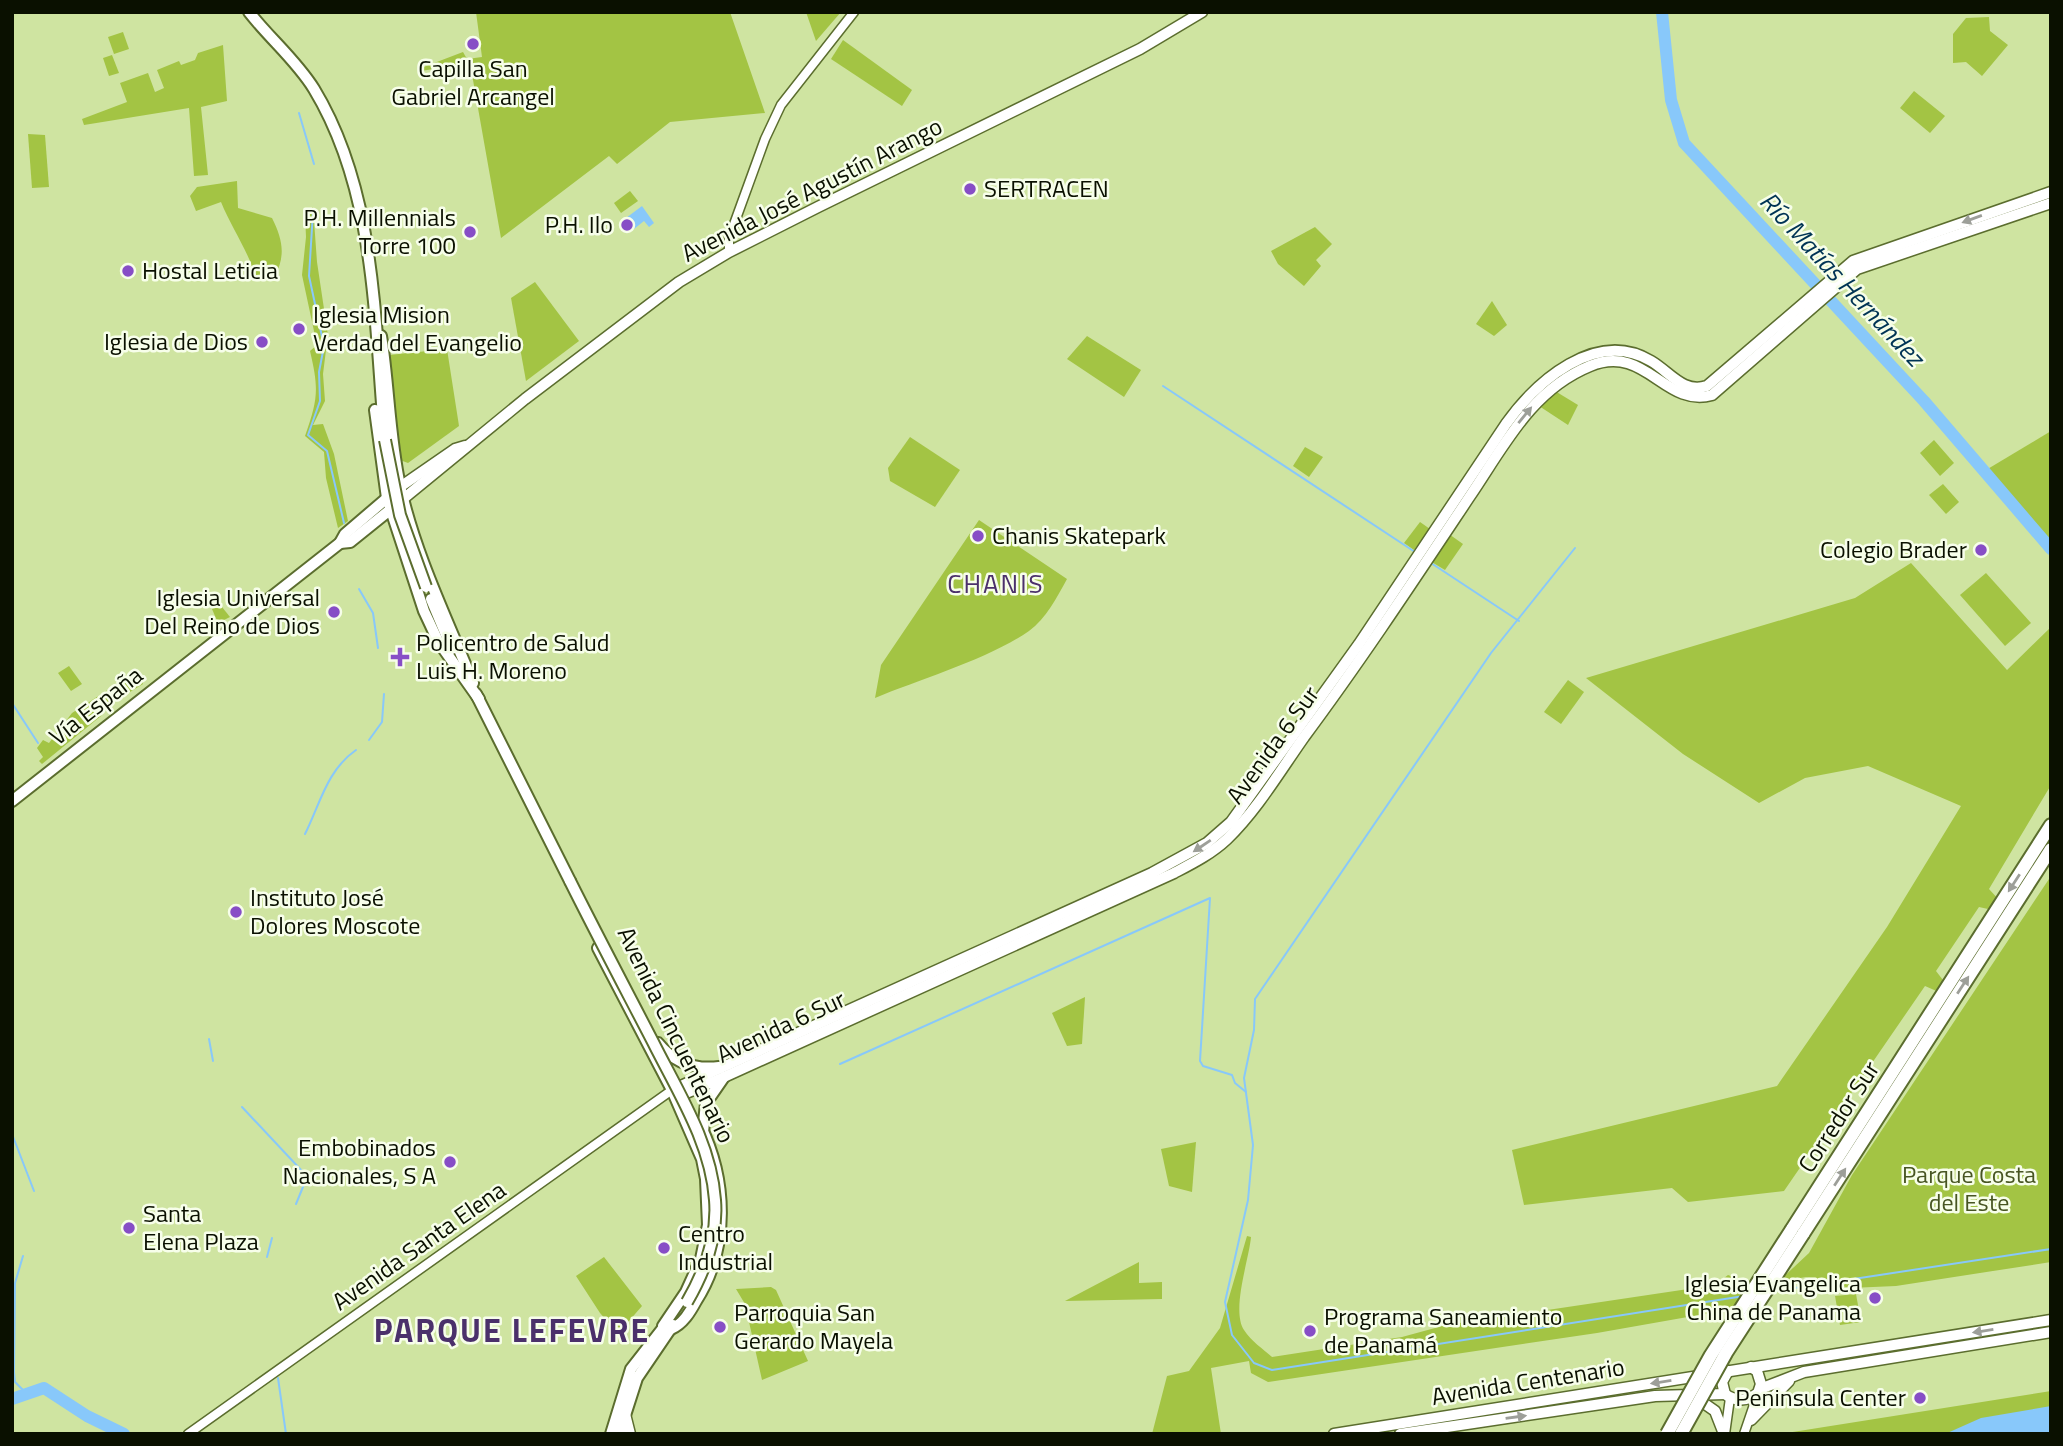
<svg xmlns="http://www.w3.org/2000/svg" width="2063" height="1446" font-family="'Titillium Web',sans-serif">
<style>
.green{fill:#a3c444}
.water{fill:#88c8fa}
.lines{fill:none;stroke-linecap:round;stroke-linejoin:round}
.stream{stroke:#88c8fa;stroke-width:2}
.river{stroke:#88c8fa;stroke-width:12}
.tertiary-casing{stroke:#5b6d2e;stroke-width:11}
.secondary-casing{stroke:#5b6d2e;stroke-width:13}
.primary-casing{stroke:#5b6d2e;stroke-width:14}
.motorway-casing{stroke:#5b6d2e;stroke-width:16}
.tertiary{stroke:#fff;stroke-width:8}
.secondary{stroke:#fff;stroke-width:10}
.primary{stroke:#fff;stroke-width:10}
.motorway{stroke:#fff;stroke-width:12}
.primary-bridge-casing{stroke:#5b6d2e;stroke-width:14;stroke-linecap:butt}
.motorway-bridge-casing{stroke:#5b6d2e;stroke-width:16;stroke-linecap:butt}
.primary-bridge{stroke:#fff;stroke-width:10}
.motorway-bridge{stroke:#fff;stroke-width:12}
.oneway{fill:#9d9f99}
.poi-dot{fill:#874ec6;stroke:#f7feea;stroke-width:2.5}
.labels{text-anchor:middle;stroke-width:5;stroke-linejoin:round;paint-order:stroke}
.poi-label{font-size:24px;fill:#0a1000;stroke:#f7feea;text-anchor:start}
.street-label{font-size:24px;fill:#0a1000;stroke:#f7feea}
.park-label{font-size:24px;fill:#475522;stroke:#f7feea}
.water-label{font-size:26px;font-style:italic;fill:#003454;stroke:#f7feea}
.neighbourhood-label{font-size:26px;letter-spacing:2px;fill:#4b306b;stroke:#f7feea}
.district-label{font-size:32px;font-weight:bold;letter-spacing:2px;fill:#4b306b;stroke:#f7feea}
</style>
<rect width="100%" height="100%" fill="#cfe4a1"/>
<g class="green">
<polygon points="476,12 730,12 765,113 670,122 617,164 609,156 501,238 470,63 421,71 421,68 463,52 467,59 482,57"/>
<polygon points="806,12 841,12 816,41"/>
<polygon points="1989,17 1990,31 2008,45 1982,76 1966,62 1953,63 1953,34 1966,18"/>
<polygon points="123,32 129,49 114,54 108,37"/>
<polygon points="843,40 912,90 902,106 831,59"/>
<polygon points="223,45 227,101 201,107 208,175 194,176 189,108 84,125 82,119 127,102 120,83 148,73 155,92 164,88 157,70 179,61 181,65 195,60 198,53"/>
<polygon points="112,55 119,73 109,76 103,58"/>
<polygon points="1914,91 1945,116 1930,133 1900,108"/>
<polygon points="28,134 45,135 49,187 32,188"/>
<path d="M237,181L238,208L272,218C283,240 286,256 274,278H256C248,250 232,229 221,202L196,211L190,196L197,187Z"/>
<polygon points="630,191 638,201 621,213 614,203"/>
<path d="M313,207L317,262L330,349L326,350L323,374L325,401L313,425L323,424L334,454L348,521L338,528L326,478L324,452L305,436C318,399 319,389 310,351L317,345L302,275L306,237L305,214Z"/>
<polygon points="1315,227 1332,244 1316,260 1321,266 1304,286 1278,264 1271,251"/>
<polygon points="535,282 579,341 526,381 511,298"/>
<polygon points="1492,301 1507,325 1494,336 1476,324"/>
<polygon points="1087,336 1141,370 1124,397 1067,359"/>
<polygon points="447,349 459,426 408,463 400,460 389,355"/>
<polygon points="1555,391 1578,405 1568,425 1539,406"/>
<polygon points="2051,431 2051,546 1986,470"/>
<polygon points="910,437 960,470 935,507 890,481 888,468"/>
<polygon points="1934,440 1954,463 1940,476 1920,453"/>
<polygon points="1305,447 1323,457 1309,477 1293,466"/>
<polygon points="1943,484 1959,502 1946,514 1929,495"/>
<path d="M979,520L1067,579C1057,597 1046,619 1029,631C989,659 921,679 875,698L881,665Z"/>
<polygon points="1420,522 1430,529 1414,550 1404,543"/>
<polygon points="1446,532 1463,544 1445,570 1430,561"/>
<polygon points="1911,563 2007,670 2051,627 2051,785 1989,889 2000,901 1997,911 1979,907 1936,971 1946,984 1941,993 1925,986 1784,1191 1688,1202 1672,1188 1524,1205 1512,1150 1777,1086 1887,927 1961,806 1868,766 1805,778 1759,803 1683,754 1586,678 1855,598"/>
<polygon points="1986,573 2031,623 2005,646 1960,595"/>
<polygon points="218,602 230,617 218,623 212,609"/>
<polygon points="69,666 82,684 71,691 58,673"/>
<polygon points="134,673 138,673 143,684 104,708 101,716 42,764 39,761 43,757 37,748 43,740 49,743 72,713"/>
<polygon points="1568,680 1584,692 1561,724 1544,712"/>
<polygon points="2051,876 2051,1262 1896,1286 1850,1288 1806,1277 1778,1282 1809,1253 1852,1175"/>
<polygon points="1085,997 1082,1044 1067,1046 1052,1013"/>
<polygon points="1196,1142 1192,1192 1169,1186 1161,1149"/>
<path d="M1247,1236L1251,1237C1249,1260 1231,1310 1244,1330C1251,1341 1263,1349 1272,1357L1402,1337L1446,1325L1715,1285L1728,1275L1750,1283L1733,1309L1597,1333L1268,1382L1251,1373L1249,1361L1211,1368L1221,1434H1152L1167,1376L1189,1371L1220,1328Z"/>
<polygon points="604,1257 642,1306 622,1329 621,1337 600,1313 576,1276"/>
<polygon points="1139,1262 1139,1283 1162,1282 1162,1299 1065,1301"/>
<polygon points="771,1287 776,1290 808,1361 762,1380 745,1304 736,1289"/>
<polygon points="1856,1294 1861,1322 1840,1325 1835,1296"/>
<polygon points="2051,1391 2051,1434 1780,1434"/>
</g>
<g class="water">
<polygon points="642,206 654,223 649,227 644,221 634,229 626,218"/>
<polygon points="2051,1406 2051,1433 1945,1434 1981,1418"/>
</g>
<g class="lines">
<g class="stream">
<polyline points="299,113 314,164"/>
<polyline points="313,212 309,276 324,346 319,372 320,401 308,435 327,451 344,523"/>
<polyline points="1163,386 1415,552"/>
<polyline points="1575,548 1491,653 1255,999 1254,1030 1244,1078 1253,1145 1248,1200 1225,1302 1232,1335 1254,1363 1272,1370 1744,1296"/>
<polyline points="1431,563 1519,621"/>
<polyline points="359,589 373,613 378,648"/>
<polyline points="12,703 38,743"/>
<polyline points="369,740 382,722 384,694"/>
<path d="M305,834C320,804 327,770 356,750"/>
<polyline points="209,1039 213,1061"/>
<polyline points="840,1064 1210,898 1200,1061 1203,1066 1232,1075 1235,1083 1246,1092"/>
<polyline points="242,1107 302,1171 305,1182 296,1204"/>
<polyline points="12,1134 34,1191"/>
<polyline points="23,1256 15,1283 14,1372 15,1382 26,1393"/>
<polyline points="267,1257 272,1238"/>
<polyline points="1774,1291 2051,1249"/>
<polyline points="278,1378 286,1434"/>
</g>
<g class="river">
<polyline points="1662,12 1671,100 1684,143 1924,401 2051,549"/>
<polyline points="12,1399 44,1388 87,1416 124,1434"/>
</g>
<defs>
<g id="tertiary">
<polyline points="729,252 729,238 765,139 781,105 854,12"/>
<polyline points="188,1434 672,1090"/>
<polyline points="1725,1434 1730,1398"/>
<polyline points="1744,1434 1758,1393"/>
</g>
<g id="secondary">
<polyline points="400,487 455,449 465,446"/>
<polyline points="403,499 525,399 679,282 729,252 818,207 1140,49 1202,12"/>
<path d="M672,1090L1152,873L1207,843L1231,822L1359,644L1506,424C1536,382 1596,328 1651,361C1670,372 1683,394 1707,386L1853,261L2051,192"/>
<path d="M674,1091L684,1094L724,1077L1174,873C1193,863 1211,854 1227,839C1257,810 1280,771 1304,737C1362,659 1416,577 1470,496C1504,446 1531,390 1590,366C1646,343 1664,408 1712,395L1857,269L2051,203"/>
<path d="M1728,1371L1722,1382L1725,1394C1735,1402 1748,1401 1758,1393L1761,1384L1757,1371L1751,1367"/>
<polyline points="1760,1389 1804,1372 2051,1332"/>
<polyline points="1695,1397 1715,1411 1724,1434"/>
<polyline points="625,1414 630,1434"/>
<polyline points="1751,1420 1789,1381"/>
<polyline points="1334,1434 2051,1320"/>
<polyline points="1400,1434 1655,1396 1725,1394"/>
</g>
<g id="primary">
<path d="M249,12C270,39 296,60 314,89C377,193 374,323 385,440"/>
<path d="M381,336C389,385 389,436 400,486C415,554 447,619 473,683"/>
<polyline points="375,410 387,498 424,611 438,641 479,699"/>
<polyline points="340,543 350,542 396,505"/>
<polyline points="431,599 452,649"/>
<polyline points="476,694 570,881"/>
<polyline points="12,801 340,543 345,534 400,487"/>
<polyline points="598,948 672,1090 702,1159 706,1179 708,1225 701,1259 686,1292 663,1326"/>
<path d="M658,1043C674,1063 694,1070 719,1067"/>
<polyline points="703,1132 706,1103 724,1077"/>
<path d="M671,1329C683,1324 690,1312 696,1301C730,1248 727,1179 700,1125"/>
<polyline points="611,1434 631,1369 667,1323"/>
<polyline points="619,1434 637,1378 673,1325"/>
</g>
<g id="motorway">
<polyline points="1792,1229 2051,825"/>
<polyline points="1803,1234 2051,849"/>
</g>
</defs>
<use href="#tertiary" class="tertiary-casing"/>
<use href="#secondary" class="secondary-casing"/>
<use href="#primary" class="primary-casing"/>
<use href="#motorway" class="motorway-casing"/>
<use href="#tertiary" class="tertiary"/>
<use href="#secondary" class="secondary"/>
<use href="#primary" class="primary"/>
<use href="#motorway" class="motorway"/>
<defs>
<g id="primary-bridge">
<polyline points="385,440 400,515 426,587"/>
<path d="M570,881C597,935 625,988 653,1042C678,1092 711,1143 715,1200C718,1236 705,1271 687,1302"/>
</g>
<g id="motorway-bridge">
<polyline points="1667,1434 1711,1355 1792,1229"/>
<polyline points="1681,1434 1726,1353 1803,1234"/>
</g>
</defs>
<use href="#primary-bridge" class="primary-bridge-casing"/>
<use href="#motorway-bridge" class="motorway-bridge-casing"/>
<use href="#primary-bridge" class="primary-bridge"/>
<use href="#motorway-bridge" class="motorway-bridge"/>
</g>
<defs><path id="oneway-solid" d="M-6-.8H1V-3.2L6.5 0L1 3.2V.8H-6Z" transform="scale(1.75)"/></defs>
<g class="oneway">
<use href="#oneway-solid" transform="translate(1972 219) rotate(160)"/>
<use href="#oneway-solid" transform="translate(1525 415) rotate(-51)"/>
<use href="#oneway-solid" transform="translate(1202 846) rotate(146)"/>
<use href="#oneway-solid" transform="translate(2014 883) rotate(123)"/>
<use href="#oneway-solid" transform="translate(1963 985) rotate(-57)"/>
<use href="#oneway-solid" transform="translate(1840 1177) rotate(-57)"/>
<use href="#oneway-solid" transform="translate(1983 1331) rotate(171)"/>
<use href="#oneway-solid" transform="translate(1661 1382) rotate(171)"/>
<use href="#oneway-solid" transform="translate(1516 1417) rotate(-8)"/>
</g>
<g class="poi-dot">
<circle cx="473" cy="44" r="7"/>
<circle cx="970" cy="189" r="7"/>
<circle cx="627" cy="225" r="7"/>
<circle cx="470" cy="232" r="7"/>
<circle cx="128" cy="271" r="7"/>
<circle cx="299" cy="329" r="7"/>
<circle cx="262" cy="342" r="7"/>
<circle cx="978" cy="536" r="7"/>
<circle cx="1981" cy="550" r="7"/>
<circle cx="334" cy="612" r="7"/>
<path d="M396.5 646.5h7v7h7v7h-7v7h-7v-7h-7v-7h7z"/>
<circle cx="236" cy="912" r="7"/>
<circle cx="450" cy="1162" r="7"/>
<circle cx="129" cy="1228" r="7"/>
<circle cx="664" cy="1248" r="7"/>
<circle cx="1875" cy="1298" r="7"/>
<circle cx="720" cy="1327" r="7"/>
<circle cx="1310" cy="1331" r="7"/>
<circle cx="1920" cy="1398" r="7"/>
</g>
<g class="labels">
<g class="poi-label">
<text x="473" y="77" text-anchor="middle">Capilla San<tspan x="473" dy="28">Gabriel Arcangel</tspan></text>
<text x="984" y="197">SERTRACEN</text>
<text x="456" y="226" text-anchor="end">P.H. Millennials<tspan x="456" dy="28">Torre 100</tspan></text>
<text x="613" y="233" text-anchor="end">P.H. Ilo</text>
<text x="142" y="279">Hostal Leticia</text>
<text x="313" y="323">Iglesia Mision<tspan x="313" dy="28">Verdad del Evangelio</tspan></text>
<text x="248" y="350" text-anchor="end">Iglesia de Dios</text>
<text x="992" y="544">Chanis Skatepark</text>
<text x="1967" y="558" text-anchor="end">Colegio Brader</text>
<text x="320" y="606" text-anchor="end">Iglesia Universal<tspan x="320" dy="28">Del Reino de Dios</tspan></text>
<text x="416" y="651">Policentro de Salud<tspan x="416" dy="28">Luis H. Moreno</tspan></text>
<text x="250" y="906">Instituto José<tspan x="250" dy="28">Dolores Moscote</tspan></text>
<text x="436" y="1156" text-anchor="end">Embobinados<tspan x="436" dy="28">Nacionales, S A</tspan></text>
<text x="143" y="1222">Santa<tspan x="143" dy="28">Elena Plaza</tspan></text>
<text x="678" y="1242">Centro<tspan x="678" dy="28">Industrial</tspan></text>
<text x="1861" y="1292" text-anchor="end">Iglesia Evangelica<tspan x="1861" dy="28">China de Panama</tspan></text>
<text x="734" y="1321">Parroquia San<tspan x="734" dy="28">Gerardo Mayela</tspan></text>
<text x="1324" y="1325">Programa Saneamiento<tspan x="1324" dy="28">de Panamá</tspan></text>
<text x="1906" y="1406" text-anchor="end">Peninsula Center</text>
</g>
<g class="street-label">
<text transform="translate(812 190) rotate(-27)" y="8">Avenida José Agustín Arango</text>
<text transform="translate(96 706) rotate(-38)" y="8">Vía España</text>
<text transform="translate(1273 745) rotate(-54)" y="8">Avenida 6 Sur</text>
<text transform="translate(781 1027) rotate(-25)" y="8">Avenida 6 Sur</text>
<text transform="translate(676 1035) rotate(64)" y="8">Avenida Cincuentenario</text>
<text transform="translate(1839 1117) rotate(-57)" y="8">Corredor Sur</text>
<text transform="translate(419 1246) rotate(-35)" y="8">Avenida Santa Elena</text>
<text transform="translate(1528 1382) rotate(-9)" y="8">Avenida Centenario</text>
</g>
<g class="park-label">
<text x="1969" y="1183">Parque Costa<tspan x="1969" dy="28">del Este</tspan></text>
</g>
<g class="water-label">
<text transform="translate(1842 279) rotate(47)" y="9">Río Matías Hernández</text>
</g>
<g class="neighbourhood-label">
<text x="996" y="593">CHANIS</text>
</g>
<g class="district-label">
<text x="512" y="1342">PARQUE LEFEVRE</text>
</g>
</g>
<rect width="2063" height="1446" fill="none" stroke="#0a1000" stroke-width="28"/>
</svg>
